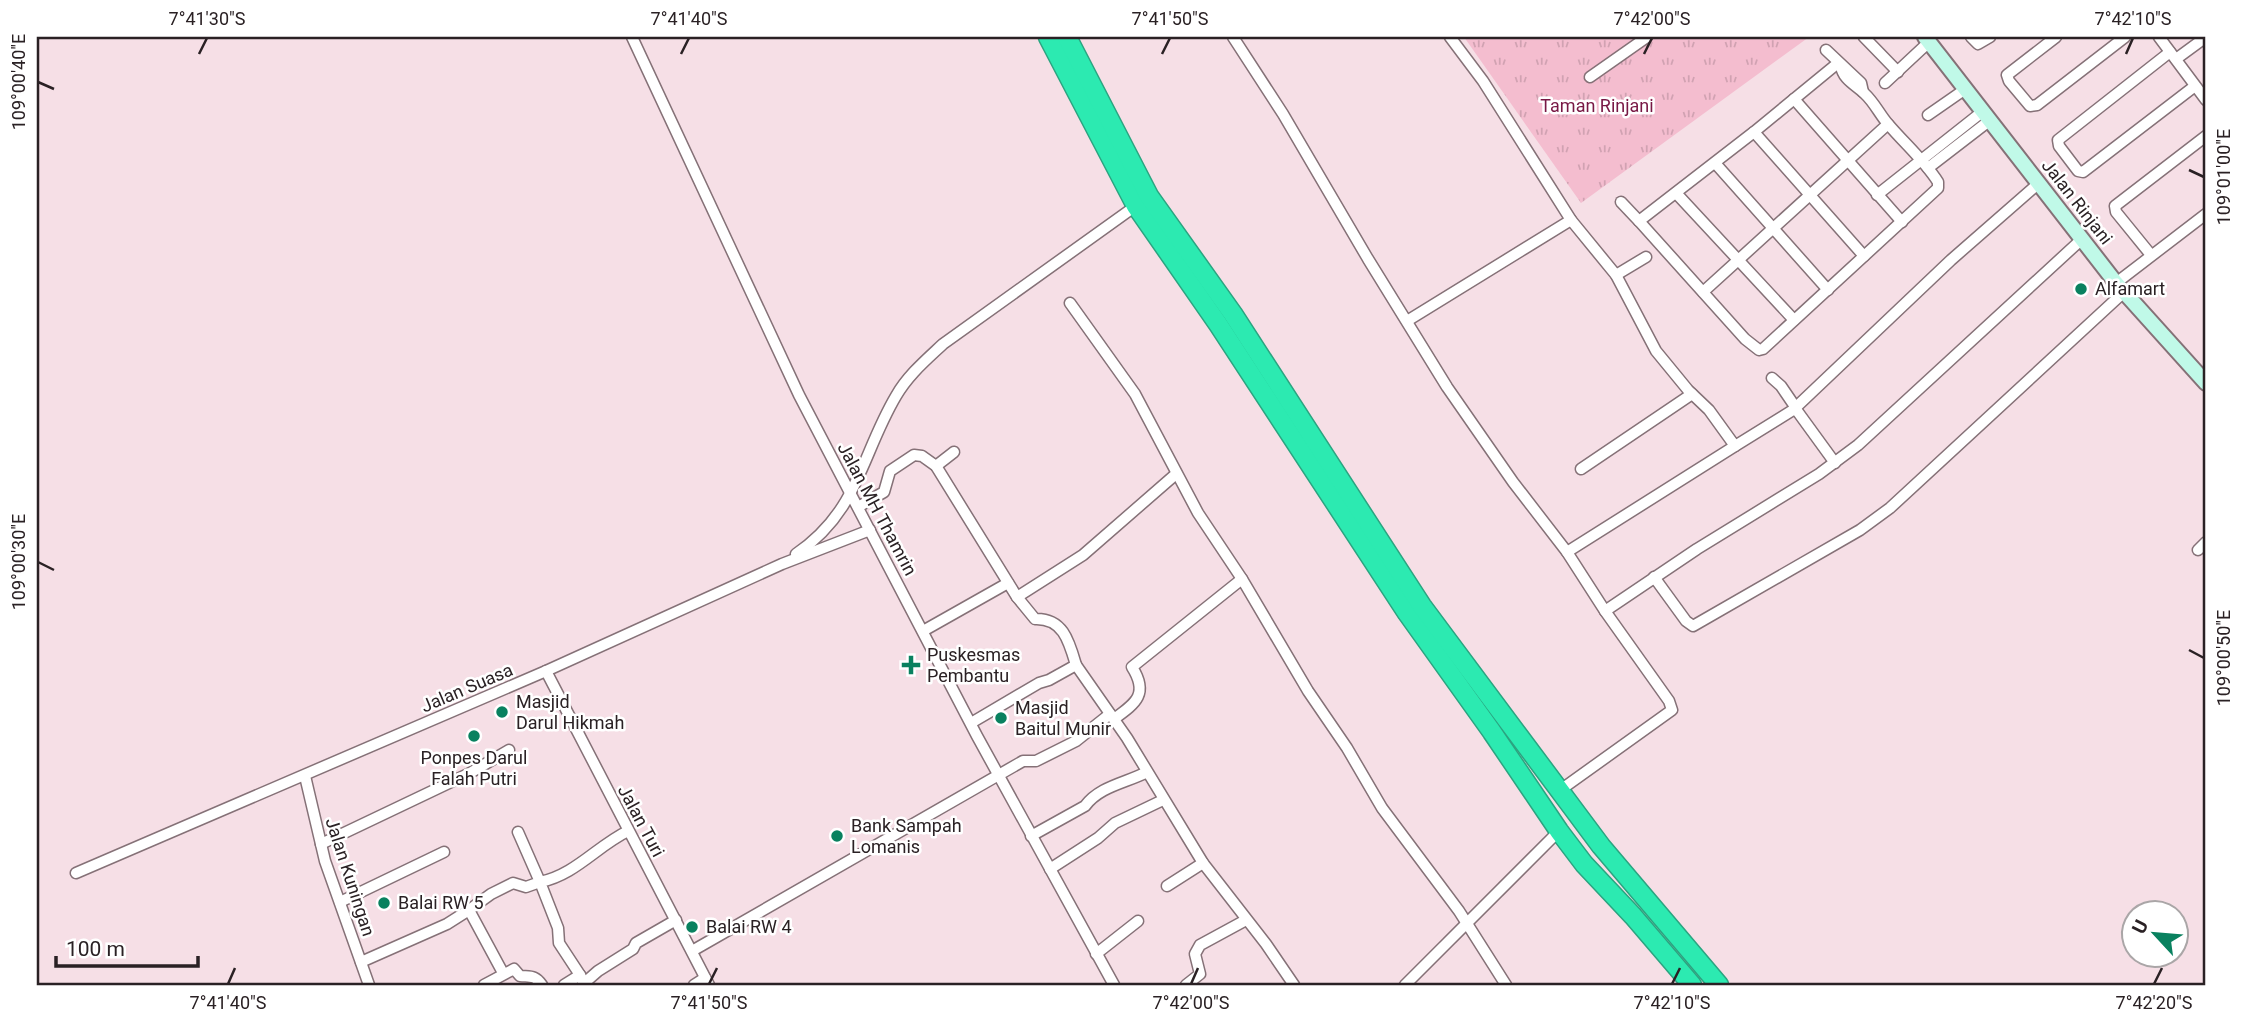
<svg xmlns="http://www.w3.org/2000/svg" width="2243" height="1022" font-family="Roboto,sans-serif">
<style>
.park{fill:url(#park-tufts)}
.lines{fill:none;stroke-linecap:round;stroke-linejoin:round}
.street-casing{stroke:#857177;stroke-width:13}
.secondary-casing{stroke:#857177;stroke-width:18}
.highway-casing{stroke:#2ba480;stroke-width:21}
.street{stroke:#fff;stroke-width:10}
.secondary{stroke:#c0f9e8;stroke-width:14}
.highway{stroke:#2ceab1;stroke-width:18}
.ticks{fill:none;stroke:#2a2124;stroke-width:2.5}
.poi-dot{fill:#09815f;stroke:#fff;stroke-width:2.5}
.labels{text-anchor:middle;stroke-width:5;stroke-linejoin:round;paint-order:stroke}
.park-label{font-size:18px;fill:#781845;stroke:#fff}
.street-label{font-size:18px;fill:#2a2124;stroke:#fff}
.poi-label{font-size:18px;fill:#2a2124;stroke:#fff;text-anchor:start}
.neatline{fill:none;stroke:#2a2124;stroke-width:2.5}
.ticks-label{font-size:18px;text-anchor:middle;fill:#2a2124}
</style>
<defs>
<pattern id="park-tufts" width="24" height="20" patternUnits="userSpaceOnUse" patternTransform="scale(1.75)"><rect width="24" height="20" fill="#f4bdcf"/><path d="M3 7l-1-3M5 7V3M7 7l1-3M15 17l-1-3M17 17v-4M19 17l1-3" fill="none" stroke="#d1a2b2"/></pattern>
</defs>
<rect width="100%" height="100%" fill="#f6dfe6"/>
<polygon class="park" points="1464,37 1809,37 1581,203"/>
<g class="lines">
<defs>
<g id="street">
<polyline points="632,37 799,395 977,736 1114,985"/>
<polyline points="1233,37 1283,114 1368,259 1447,387 1513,482 1567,552 1605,611 1669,701 1672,710 1559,791"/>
<polyline points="1450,37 1483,81 1571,220 1616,275 1656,351 1688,390 1709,410 1735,446 1567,552"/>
<polyline points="1864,37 1898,72"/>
<polyline points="1971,37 1978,44 1990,37"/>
<polyline points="2056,37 2007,75 2009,81 2030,106 2037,105 2125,37"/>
<polyline points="2159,37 2206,100"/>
<polyline points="1826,50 1861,83 1863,92"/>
<polyline points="2170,52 2058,140 2059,146 2078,171 2083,172 2195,86"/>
<polyline points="2176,59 2206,37"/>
<path d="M1838,63L1754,132L1639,221L1745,339L1759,350L1763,349L1938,188V182C1924,160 1905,144 1888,124C1880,115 1874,102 1865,94C1856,85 1843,80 1841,66"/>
<polyline points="1590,77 1647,37"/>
<polyline points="1885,83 1929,42"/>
<polyline points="1794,99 1902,222"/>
<polyline points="1928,115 1964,90"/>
<polyline points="1754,132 1864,256"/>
<polyline points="1715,163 1828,290"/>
<polyline points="1928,168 1989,121"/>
<polyline points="1676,193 1794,320"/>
<polyline points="1877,195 1982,112"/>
<polyline points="1621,202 1639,221"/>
<polyline points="2151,255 2116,212 2115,206 2206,136"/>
<polyline points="1616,275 1646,257"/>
<polyline points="2116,283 2206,214"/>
<polyline points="1703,292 1888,124"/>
<polyline points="1070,303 1135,394 1198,513 1242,579 1308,691 1347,748 1382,808 1459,911 1506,985"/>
<polyline points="1407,321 1571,220"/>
<polyline points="1772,378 1781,386 1796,408"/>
<polyline points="1795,408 1835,463"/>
<polyline points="1735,446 1793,410 1951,260 2039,183"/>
<polyline points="936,466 954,452"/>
<polyline points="1581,469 1692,394"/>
<path d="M858,507L884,492L890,471L914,455L922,456L936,466L1017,597L1035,619C1063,618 1069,641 1076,665L1049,680L1039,683L971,723"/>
<polyline points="2198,550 2206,542"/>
<path d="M796,554C859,511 861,455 896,396C908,375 926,360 943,344L1137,205"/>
<polyline points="1654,577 1686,621 1693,626 1860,530 1890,508 2124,292"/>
<polyline points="1017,597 1083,555 1176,474"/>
<polyline points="1605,611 1697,549 1819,474 1858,445 2082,239"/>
<polyline points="923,631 1008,583"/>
<polyline points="1076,665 1127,738 1203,863 1266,944 1294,985"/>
<polyline points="546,671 709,985"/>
<path d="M1114,719C1136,703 1149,694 1132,667L1242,579"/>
<polyline points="305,776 325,861 369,985"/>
<path d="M1031,836L1085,806C1100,786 1126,783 1147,772"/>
<polyline points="321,844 470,773 509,750"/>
<polyline points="1050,869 1098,838 1115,823 1163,800"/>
<polyline points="76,873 546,671 782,564 870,530"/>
<polyline points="1167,886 1203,863"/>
<polyline points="340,902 444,852"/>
<polyline points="469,910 491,894 513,883 526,887 540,882 518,832"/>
<polyline points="692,951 1023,761 1036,761 1076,741 1110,714"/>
<polyline points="1096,954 1138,921"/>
<polyline points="361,962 447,924 469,910 503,973"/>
<path d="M580,975L559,943L558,928L540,882C575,875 597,846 628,831"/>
<path d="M484,985L514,969L520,976C531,977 535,975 542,985"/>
<polyline points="564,985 580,975 582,979"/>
<polyline points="582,985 598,971 633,949 636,943 676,920"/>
<polyline points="694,985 705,978"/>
<polyline points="1186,985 1200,974 1195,954 1200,945 1246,920"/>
<polyline points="1405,985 1559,831"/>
</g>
<polyline id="secondary" points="1925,37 2116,283 2206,383"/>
<g id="highway">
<polyline points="1048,37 1136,206 1218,324 1407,613 1492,732 1559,831 1584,864 1633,916 1692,985"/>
<polyline points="1067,37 1149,196 1233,314 1422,606 1601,846 1719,985"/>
</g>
</defs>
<use href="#street" class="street-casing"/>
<use href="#secondary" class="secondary-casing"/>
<use href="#highway" class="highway-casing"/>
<use href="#street" class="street"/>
<use href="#secondary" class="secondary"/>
<use href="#highway" class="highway"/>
</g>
<path class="ticks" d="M199,54L207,38M681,54L689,38M1162,54L1170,38M1644,54L1652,38M2126,54L2133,38M38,82L54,89M2189,170L2204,177M38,562L54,570M2189,650L2204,658M228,984L235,968M709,984L717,968M1191,984L1198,968M1672,984L1680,968M2154,984L2162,968"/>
<g class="poi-dot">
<circle cx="2081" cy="289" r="7"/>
<path d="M907.5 654.5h7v7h7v7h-7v7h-7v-7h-7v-7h7z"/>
<circle cx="502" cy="712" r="7"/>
<circle cx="1001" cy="718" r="7"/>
<circle cx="474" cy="736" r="7"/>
<circle cx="837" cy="836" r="7"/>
<circle cx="384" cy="903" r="7"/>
<circle cx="692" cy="927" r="7"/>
</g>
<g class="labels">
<g class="park-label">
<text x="1597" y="112">Taman Rinjani</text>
</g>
<g class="street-label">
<text transform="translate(2077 202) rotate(52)" y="6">Jalan Rinjani</text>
<text transform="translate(877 509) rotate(62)" y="6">Jalan MH Thamrin</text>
<text transform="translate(467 688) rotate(-23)" y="6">Jalan Suasa</text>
<text transform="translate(641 821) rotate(62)" y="6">Jalan Turi</text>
<text transform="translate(350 877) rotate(72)" y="6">Jalan Kuningan</text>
</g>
<g class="poi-label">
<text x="2095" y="295">Alfamart</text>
<text x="927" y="661">Puskesmas<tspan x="927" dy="21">Pembantu</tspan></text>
<text x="516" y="708">Masjid<tspan x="516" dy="21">Darul Hikmah</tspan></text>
<text x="1015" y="714">Masjid<tspan x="1015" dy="21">Baitul Munir</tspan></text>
<text x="474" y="764" text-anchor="middle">Ponpes Darul<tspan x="474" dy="21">Falah Putri</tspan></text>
<text x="851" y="832">Bank Sampah<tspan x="851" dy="21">Lomanis</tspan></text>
<text x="398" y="909">Balai RW 5</text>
<text x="706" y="933">Balai RW 4</text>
</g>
</g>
<rect width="2243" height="1022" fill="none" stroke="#ffffff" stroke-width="77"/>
<g transform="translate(2155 934) rotate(296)"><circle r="33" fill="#ffffff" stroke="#aaa6a7" stroke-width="2"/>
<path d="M0-5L12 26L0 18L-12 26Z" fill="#09815f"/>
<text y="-10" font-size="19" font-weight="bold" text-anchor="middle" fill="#2a2124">U</text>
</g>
<path d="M56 956v10h142v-10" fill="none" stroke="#2a2124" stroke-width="3.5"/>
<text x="66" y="956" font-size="21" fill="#2a2124" stroke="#ffffff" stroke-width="5" paint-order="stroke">100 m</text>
<rect x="38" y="38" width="2166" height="946" class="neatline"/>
<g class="ticks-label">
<text x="207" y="25">7°41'30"S</text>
<text x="689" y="25">7°41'40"S</text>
<text x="1170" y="25">7°41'50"S</text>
<text x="1652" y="25">7°42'00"S</text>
<text x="2133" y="25">7°42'10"S</text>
<text transform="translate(19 82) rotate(-90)" y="6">109°00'40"E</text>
<text transform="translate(2224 177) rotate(-90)" y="6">109°01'00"E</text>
<text transform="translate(19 562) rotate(-90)" y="6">109°00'30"E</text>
<text transform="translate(2224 658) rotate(-90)" y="6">109°00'50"E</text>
<text x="228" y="1009">7°41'40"S</text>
<text x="709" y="1009">7°41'50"S</text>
<text x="1191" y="1009">7°42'00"S</text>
<text x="1672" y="1009">7°42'10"S</text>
<text x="2154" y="1009">7°42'20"S</text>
</g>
</svg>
